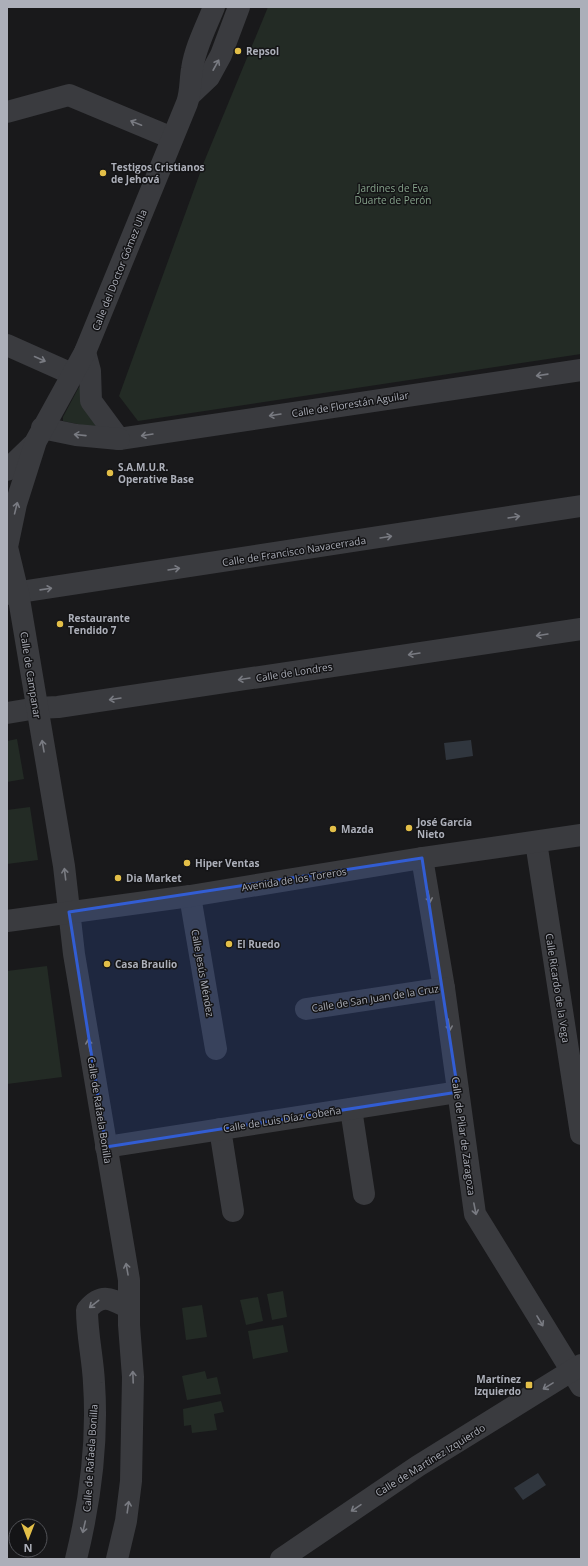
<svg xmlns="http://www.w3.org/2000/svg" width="588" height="1566" font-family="'Open Sans',sans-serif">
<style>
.green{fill:#232b25}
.water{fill:#30363e}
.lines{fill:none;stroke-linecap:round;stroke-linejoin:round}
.minor{stroke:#3a3b3f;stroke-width:22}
.tertiary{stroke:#3a3b3f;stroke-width:22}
.oneway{stroke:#797b82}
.marked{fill:#325dd3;fill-opacity:0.2;stroke:#325dd3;stroke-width:3;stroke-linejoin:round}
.poi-dot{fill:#e3bf48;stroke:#141416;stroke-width:1.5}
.labels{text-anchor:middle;stroke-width:3;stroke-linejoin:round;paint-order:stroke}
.poi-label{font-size:10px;font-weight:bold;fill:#acafb9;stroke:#141416;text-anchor:start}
.park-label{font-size:10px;fill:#85a28a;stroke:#141416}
.street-label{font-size:10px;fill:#acafb9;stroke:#141416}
</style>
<rect width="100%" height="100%" fill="#19191b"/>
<g class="green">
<polygon points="268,7 581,7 581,354 138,421 119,396 204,162"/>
<polygon points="79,387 81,387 101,429 63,421 63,417"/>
<polygon points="17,739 24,779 7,782 7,741"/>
<polygon points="30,807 38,860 7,864 7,810"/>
<polygon points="47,966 62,1077 7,1084 7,971"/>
<polygon points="283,1291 287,1317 272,1320 267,1294"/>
<polygon points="258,1297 263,1321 246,1325 240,1300"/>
<polygon points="202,1305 207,1337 186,1340 182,1308"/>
<polygon points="283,1325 288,1352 253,1359 248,1331"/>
<polygon points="205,1371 207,1379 217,1377 221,1394 187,1400 182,1376"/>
<polygon points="221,1401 224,1412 214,1414 217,1430 192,1433 191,1425 184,1426 183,1409"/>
</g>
<g class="water">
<polygon points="471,740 473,756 446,760 444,743"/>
<polygon points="538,1473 546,1485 523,1500 514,1488"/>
</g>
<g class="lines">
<g class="minor">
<polyline points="191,94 209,77 221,55 239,7"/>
<polyline points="7,112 69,95 172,138"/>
<polyline points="7,345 72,374"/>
<polyline points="85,352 90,371 91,401 119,439 581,370"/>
<polyline points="42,428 76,435 119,439"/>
<polyline points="7,470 33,445"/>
<polyline points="7,594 581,506"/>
<polyline points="7,713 37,708 58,707 581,629"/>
<polyline points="536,842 581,1134"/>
<polyline points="422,858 444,988 475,1214 581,1386"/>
<polyline points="190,896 216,1049"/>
<polyline points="306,1009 444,988"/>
<polyline points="351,1109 364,1194"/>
<polyline points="220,1129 233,1211"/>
<polyline points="106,1147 458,1092"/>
<path d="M76,1559C90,1502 98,1442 94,1383C93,1359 87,1335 87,1310C102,1292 111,1299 129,1308"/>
<path d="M117,1559L126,1521L131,1481L133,1377L129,1325V1280L74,954L64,866L18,593L7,547L16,504L36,441L85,352L187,103C191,92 190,81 192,69C195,48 206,27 214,7"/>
</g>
<g class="tertiary">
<polyline points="7,921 190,896 422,858 581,835"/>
<polyline points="281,1559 418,1466 581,1365"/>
</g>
</g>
<defs><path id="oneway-shaft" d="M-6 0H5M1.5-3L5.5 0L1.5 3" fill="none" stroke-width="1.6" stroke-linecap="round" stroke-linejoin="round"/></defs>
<g class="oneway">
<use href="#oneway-shaft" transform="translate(216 65) rotate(-61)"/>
<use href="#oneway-shaft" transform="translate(136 123) rotate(-158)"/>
<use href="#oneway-shaft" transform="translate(40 359) rotate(24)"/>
<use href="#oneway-shaft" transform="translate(542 375) rotate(172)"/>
<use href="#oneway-shaft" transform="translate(275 415) rotate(171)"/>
<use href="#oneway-shaft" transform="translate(80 435) rotate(-174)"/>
<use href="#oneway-shaft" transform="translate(147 435) rotate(171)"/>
<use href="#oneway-shaft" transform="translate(16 508) rotate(-76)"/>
<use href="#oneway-shaft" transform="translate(514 517) rotate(-9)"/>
<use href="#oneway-shaft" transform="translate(386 537) rotate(-9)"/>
<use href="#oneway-shaft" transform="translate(174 569) rotate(-9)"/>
<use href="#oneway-shaft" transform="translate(46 589) rotate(-8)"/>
<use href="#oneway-shaft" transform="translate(542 635) rotate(171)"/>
<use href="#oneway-shaft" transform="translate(414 654) rotate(171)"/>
<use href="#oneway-shaft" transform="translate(244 679) rotate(171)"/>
<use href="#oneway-shaft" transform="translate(115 699) rotate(171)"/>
<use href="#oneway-shaft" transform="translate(43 746) rotate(-100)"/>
<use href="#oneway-shaft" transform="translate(65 874) rotate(-97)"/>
<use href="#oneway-shaft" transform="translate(429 897) rotate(80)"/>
<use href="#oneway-shaft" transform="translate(449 1025) rotate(82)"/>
<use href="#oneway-shaft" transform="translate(89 1045) rotate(-99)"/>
<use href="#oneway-shaft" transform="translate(475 1209) rotate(79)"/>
<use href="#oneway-shaft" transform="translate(127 1269) rotate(-100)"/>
<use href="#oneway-shaft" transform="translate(94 1304) rotate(142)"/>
<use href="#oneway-shaft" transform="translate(540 1321) rotate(59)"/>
<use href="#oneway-shaft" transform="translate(133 1377) rotate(-92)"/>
<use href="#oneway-shaft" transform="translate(548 1386) rotate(148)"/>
<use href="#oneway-shaft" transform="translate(128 1507) rotate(-82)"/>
<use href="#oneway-shaft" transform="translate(356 1508) rotate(146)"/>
<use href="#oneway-shaft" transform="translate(84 1527) rotate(103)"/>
</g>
<path class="marked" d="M422,858L458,1092L106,1147L69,912Z"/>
<g class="poi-dot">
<circle cx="238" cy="51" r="4"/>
<circle cx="103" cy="173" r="4"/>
<circle cx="110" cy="473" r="4"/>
<circle cx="60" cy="624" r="4"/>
<circle cx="409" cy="828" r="4"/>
<circle cx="333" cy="829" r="4"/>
<circle cx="187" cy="863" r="4"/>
<circle cx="118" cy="878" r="4"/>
<circle cx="229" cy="944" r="4"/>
<circle cx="107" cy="964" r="4"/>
<rect x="525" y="1381" width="8" height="8" rx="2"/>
</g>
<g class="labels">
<g class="poi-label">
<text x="246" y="55">Repsol</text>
<text x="111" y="171">Testigos Cristianos<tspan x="111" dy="12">de Jehová</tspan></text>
<text x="118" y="471">S.A.M.U.R.<tspan x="118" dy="12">Operative Base</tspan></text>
<text x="68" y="622">Restaurante<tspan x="68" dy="12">Tendido 7</tspan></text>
<text x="417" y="826">José García<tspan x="417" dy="12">Nieto</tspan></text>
<text x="341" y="833">Mazda</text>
<text x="195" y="867">Hiper Ventas</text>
<text x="126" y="882">Dia Market</text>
<text x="237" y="948">El Ruedo</text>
<text x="115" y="968">Casa Braulio</text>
<text x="521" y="1383" text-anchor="end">Martínez<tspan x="521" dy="12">Izquierdo</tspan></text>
</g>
<g class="park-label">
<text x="393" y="192">Jardines de Eva<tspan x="393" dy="12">Duarte de Perón</tspan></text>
</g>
<g class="street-label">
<text transform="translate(119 270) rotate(-68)" y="4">Calle del Doctor Gómez Ulla</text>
<text transform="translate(350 404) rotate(-9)" y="4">Calle de Florestán Aguilar</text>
<text transform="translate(294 551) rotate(-9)" y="4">Calle de Francisco Navacerrada</text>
<text transform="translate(294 672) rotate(-9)" y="4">Calle de Londres</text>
<text transform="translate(31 675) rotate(81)" y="4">Calle de Campanar</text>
<text transform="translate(294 879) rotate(-9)" y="4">Avenida de los Toreros</text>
<text transform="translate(203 973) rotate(80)" y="4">Calle Jesús Méndez</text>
<text transform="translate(558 988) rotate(81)" y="4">Calle Ricardo de la Vega</text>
<text transform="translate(375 998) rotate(-9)" y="4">Calle de San Juan de la Cruz</text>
<text transform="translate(100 1110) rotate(81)" y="4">Calle de Rafaela Bonilla</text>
<text transform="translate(282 1119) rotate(-9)" y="4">Calle de Luis Díaz Cobeña</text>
<text transform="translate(464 1136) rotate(82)" y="4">Calle de Pilar de Zaragoza</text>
<text transform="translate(90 1458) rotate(-86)" y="4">Calle de Rafaela Bonilla</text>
<text transform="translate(430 1460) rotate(-32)" y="4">Calle de Martínez Izquierdo</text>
</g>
</g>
<rect width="588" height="1566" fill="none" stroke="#acafb9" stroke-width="16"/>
<g transform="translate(28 1538) rotate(180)"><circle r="19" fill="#141416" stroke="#515257"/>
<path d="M0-3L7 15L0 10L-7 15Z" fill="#e3bf48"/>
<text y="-6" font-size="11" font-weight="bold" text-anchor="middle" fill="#acafb9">N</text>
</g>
</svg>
